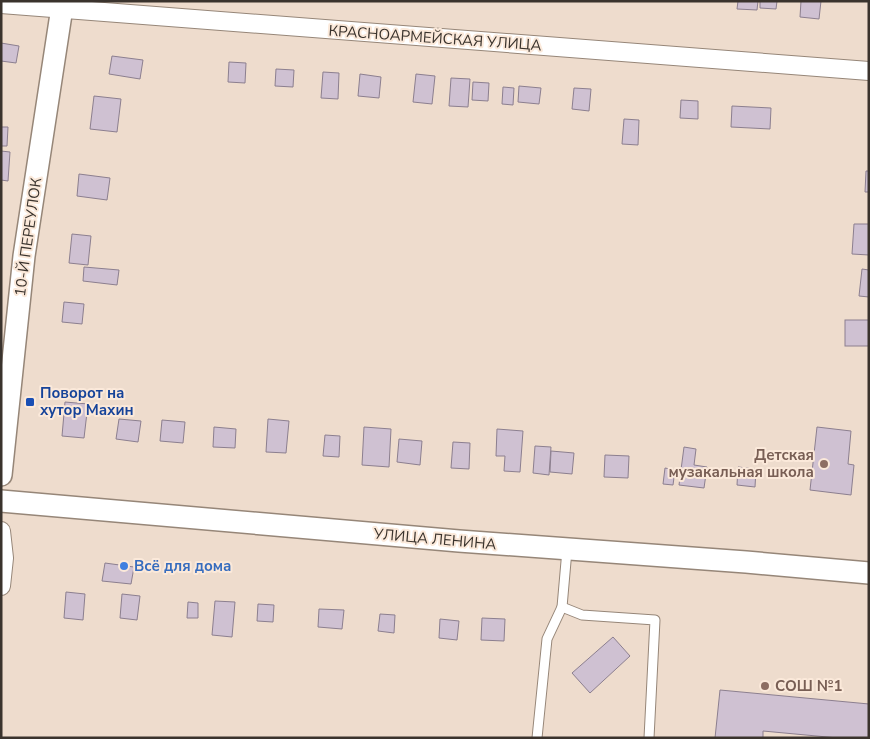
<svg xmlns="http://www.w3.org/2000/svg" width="870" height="739" font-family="'Nunito Sans',sans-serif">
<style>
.building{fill:#cfc1d2;stroke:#8c7f8f}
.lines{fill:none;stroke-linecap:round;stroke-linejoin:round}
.service-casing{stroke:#968678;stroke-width:11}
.minor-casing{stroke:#968678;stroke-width:20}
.tertiary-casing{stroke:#968678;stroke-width:24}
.service{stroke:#fff;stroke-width:9}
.minor{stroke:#fff;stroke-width:18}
.tertiary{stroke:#fff;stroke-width:21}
.transit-dot{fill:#1a4fb4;stroke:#fbe9da;stroke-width:2}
.education-dot{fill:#8d6e63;stroke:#fbe9da;stroke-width:2}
.shop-dot{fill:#3f7fe0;stroke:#fbe9da;stroke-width:2}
.labels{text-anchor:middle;stroke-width:4;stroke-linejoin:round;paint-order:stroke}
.street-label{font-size:15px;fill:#3a332d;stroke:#fbe9da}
.transit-label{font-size:15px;font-weight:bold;fill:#164399;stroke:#fbe9da;text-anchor:start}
.education-label{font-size:15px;font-weight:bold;fill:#785e54;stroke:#fbe9da;text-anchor:end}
.shop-label{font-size:15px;font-weight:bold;fill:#366cbe;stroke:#fbe9da;text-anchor:start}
</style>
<rect width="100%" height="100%" fill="#eedccd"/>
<g class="building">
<polygon points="738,1 758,1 757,10 737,9"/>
<polygon points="760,1 777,1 776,9 760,8"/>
<polygon points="801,1 821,1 819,19 800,17"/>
<polygon points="1,43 19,46 16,63 1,61"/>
<polygon points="112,56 143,60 140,79 109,74"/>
<polygon points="229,62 246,63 245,83 228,82"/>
<polygon points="276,69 294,70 293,87 275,86"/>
<polygon points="323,72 339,73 338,99 321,98"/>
<polygon points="360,74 381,77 379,98 358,96"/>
<polygon points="416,74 435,76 432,104 413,102"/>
<polygon points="451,78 470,79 468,107 449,106"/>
<polygon points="473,82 489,83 488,101 472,100"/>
<polygon points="519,86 541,88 539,104 518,102"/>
<polygon points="503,87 514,88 513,105 502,104"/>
<polygon points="574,88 591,89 589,111 572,109"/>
<polygon points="94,96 121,99 117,132 90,129"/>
<polygon points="681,100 698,101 698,119 680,118"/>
<polygon points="732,106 771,108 770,129 731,127"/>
<polygon points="624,119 639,120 638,145 622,144"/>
<polygon points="1,127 8,127 7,146 1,146"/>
<polygon points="1,151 10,152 8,181 1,180"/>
<polygon points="866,171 869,171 869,192 865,192"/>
<polygon points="79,174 110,178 107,200 77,196"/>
<polygon points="854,224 869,224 869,255 852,254"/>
<polygon points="72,234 91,236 88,265 69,263"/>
<polygon points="84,267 119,270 117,285 83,281"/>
<polygon points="862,269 869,270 869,297 859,296"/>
<polygon points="64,302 84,304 82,324 62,322"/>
<rect x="845" y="320" width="24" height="26"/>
<polygon points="65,402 88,404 84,438 62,436"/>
<polygon points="119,419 141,421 138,442 116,439"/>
<polygon points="268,419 289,421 286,453 266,452"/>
<polygon points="162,420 185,422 183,443 160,441"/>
<polygon points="214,427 236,429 235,448 213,447"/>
<polygon points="364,427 391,429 389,467 362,465"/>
<polygon points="817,427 851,431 848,464 854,465 851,495 810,490"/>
<polygon points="497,429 523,431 520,472 504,471 505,456 496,456"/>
<polygon points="325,435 340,436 339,457 323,456"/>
<polygon points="399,439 422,441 420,465 397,462"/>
<polygon points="453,442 470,443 469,469 451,468"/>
<polygon points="535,446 551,447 549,475 533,473"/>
<polygon points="684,447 696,449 694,465 707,467 704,488 679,485"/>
<polygon points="551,451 574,453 572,474 550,472"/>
<polygon points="605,455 629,456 628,478 604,477"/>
<polygon points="738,467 756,469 755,487 737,485"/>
<polygon points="665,468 675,470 673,485 663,484"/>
<polygon points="105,563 134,567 131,584 102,581"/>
<polygon points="66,592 85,594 83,620 64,618"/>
<polygon points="122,594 140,596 137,620 120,618"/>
<polygon points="215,601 235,602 232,637 212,635"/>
<polygon points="188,602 198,603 198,618 187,618"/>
<polygon points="258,604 274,605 273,622 257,621"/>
<polygon points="319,609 344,610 342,629 318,627"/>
<polygon points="380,614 395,615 394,633 378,631"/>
<polygon points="482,618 505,619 504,641 481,640"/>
<polygon points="440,619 459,621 457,640 439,638"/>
<polygon points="613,637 630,656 590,693 572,673"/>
<polygon points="720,690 869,704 869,738 838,738 763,731 763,738 715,738"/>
</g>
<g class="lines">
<defs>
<g id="service">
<polyline points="562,607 582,615 655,620 649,738"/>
<polyline points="537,738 547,639 562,607 567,550"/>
</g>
<g id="minor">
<polyline points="1,4 869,71"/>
<polyline points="1,531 4,558 1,586"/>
</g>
<g id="tertiary">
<polyline points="1,475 24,256 63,1"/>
<polyline points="1,501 459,541 746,562 869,573"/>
</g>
</defs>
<use href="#service" class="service-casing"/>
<use href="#minor" class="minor-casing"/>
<use href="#tertiary" class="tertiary-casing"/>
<use href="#service" class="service"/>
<use href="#minor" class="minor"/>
<use href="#tertiary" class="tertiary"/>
</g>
<rect class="transit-dot" x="25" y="397" width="10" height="10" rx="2.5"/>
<g class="education-dot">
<circle cx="824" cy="464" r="5"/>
<circle cx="765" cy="686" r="5"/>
</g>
<circle class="shop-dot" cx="124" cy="566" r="5"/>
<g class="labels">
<g class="street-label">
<text transform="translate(435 38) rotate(4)" y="5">КРАСНОАРМЕЙСКАЯ УЛИЦА</text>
<text transform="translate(28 237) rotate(-82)" y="5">10-Й ПЕРЕУЛОК</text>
<text transform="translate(435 539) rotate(5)" y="5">УЛИЦА ЛЕНИНА</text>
</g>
<g class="transit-label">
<text x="40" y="398">Поворот на<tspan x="40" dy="17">хутор Махин</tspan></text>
</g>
<g class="education-label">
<text x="814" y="460">Детская<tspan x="814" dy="17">музакальная школа</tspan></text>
<text x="775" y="691" text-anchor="start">СОШ №1</text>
</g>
<g class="shop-label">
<text x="134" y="571">Всё для дома</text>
</g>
</g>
<rect width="870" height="739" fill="none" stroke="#3a332d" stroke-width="5"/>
</svg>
